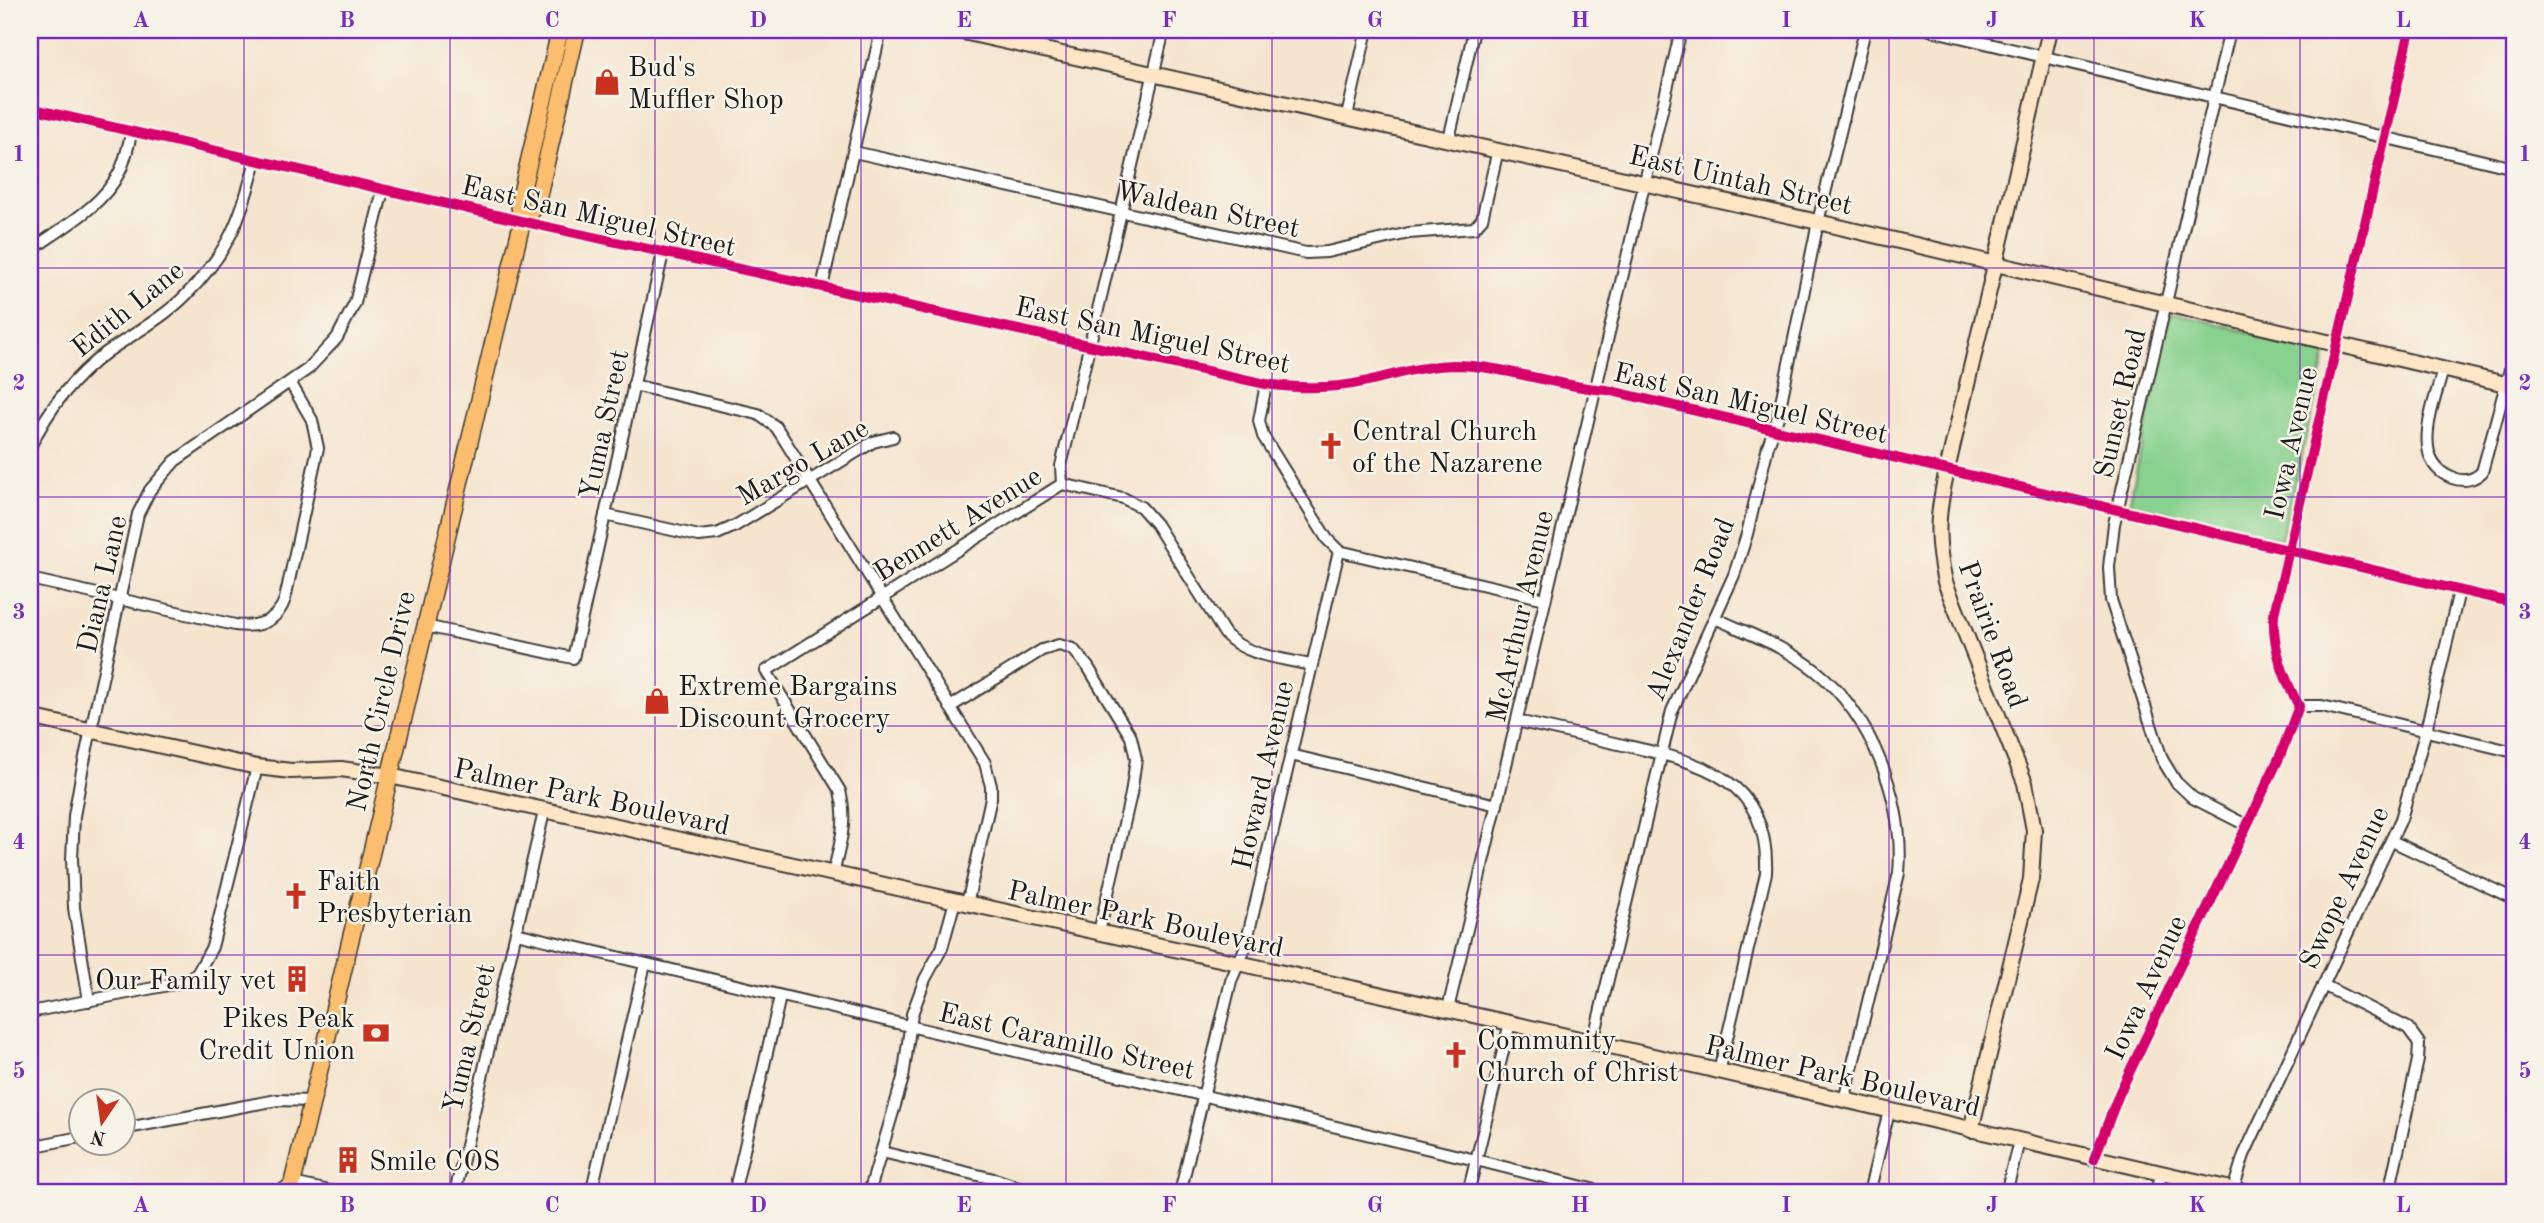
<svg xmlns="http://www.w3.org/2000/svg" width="2544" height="1223" font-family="'Old Standard TT',serif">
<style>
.green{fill:#88d18e;stroke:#527655;stroke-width:2}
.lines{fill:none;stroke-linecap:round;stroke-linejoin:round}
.street-casing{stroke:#3d3a37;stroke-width:14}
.secondary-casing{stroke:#3d3a37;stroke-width:18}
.primary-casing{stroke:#3d3a37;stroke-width:19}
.street{stroke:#fff;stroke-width:10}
.secondary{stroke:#fde5c5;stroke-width:14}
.primary{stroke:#fbbe6e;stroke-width:16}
.cycleway-casing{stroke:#f7f3e8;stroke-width:15}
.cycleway{stroke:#d6006c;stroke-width:10}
.grid{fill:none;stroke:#7b2cbf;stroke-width:2;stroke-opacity:0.55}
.labels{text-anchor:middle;stroke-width:5;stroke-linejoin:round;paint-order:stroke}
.poi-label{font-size:28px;fill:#1c1c1c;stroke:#f7f3e8;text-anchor:start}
.street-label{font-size:28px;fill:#1c1c1c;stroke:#f7f3e8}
.neatline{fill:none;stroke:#7b2cbf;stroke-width:2.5}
.grid-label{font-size:23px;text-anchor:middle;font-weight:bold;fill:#7b2cbf}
</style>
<rect width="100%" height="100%" fill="#f7f3e8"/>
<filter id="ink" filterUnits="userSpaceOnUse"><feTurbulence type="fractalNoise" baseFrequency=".0143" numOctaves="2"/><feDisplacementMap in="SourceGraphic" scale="14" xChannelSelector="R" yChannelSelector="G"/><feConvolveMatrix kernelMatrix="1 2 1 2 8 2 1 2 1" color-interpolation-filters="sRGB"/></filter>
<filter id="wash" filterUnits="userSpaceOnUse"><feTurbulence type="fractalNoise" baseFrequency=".00686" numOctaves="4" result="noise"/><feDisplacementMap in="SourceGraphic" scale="28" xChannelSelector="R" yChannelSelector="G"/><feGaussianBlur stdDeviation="1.57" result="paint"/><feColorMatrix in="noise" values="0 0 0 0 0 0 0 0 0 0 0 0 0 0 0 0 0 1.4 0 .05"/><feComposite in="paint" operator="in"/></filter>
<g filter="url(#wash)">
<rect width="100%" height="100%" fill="#f5e4ce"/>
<polygon class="green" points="2175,313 2324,352 2326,356 2281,539 2129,504 2170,317"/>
</g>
<g filter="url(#ink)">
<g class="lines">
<defs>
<g id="street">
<polyline points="1930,30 2514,168"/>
<polyline points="2230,30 2114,524 2109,567 2111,600 2162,759 2176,782 2193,798 2246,825"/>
<path d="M30,108L543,226L1266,384C1301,389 1334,389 1368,381C1397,374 1423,366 1453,365C1505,365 1555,387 1607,390L2514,603"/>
<polyline points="1347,116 1367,30"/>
<polyline points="1449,139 1474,30"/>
<polyline points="854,152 1306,253 1327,252 1409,233 1474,228 1482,219 1498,150"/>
<path d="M30,251C61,228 101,208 119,173C126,160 128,145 132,131"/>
<polyline points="663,253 605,515 699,536 717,534 735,526 873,442 893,437"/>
<polyline points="822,287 881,30"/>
<path d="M2443,369C2435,403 2408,461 2452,478C2463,482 2474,480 2482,472L2514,355"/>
<polyline points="633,385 758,414 776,427 782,436 985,763 991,786 991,798 967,904"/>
<path d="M30,447C48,410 73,377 107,352C133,334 163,318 185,296C229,252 241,218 256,160"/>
<path d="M1062,484L1123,498L1141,507L1156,524L1225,634C1246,656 1281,658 1311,665"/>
<polyline points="1339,551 1545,599"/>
<path d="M30,579L235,625C258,628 277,622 285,599L318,448L312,420L290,382"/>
<path d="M1715,618C1749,634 1786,647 1815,670C1872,715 1905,802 1899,873L1844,1101"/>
<polyline points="425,626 573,658 605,515"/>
<polyline points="2299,706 2322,706 2510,751"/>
<polyline points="950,707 1042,650 1059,645 1073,649 1088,667 1131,737 1136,759 1131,794 1099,932"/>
<path d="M1517,721C1553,729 1588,737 1623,745C1699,762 1770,777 1766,873L1719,1072"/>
<polyline points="1291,755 1497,805"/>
<polyline points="2392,841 2514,899"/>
<path d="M833,874C840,845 848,820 840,791L766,671L1062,484L1061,466L1164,30"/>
<polyline points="516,933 1476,1160 1607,1193"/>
<polyline points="2323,985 2408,1028 2419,1043 2418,1060 2389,1193"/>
<polyline points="89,1001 74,908 72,859 74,816 82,771 138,514 150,490 175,461 308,369 337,338 355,303 383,190"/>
<polyline points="1448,1009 1681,30"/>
<polyline points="30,1012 179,983 197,974 212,947 257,767"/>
<polyline points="1593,1042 1672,711 1734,575 1747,534 1768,446 1778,417 1818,222 1865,30"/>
<polyline points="122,1129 277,1100 312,1101"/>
<polyline points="30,1147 80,1137"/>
<polyline points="882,1152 998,1180 1035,1193"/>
<path d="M2094,1159L2119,1094L2280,756L2299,706C2283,677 2272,647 2274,614L2410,30"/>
<polyline points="2233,1190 2244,1155 2401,819 2426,730 2459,591"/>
<polyline points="277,1193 292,1183 339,1193"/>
<polyline points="455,1193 544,812"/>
<polyline points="591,1193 645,964"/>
<polyline points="734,1193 780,997"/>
<polyline points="869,1193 903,1078 912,1014 925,979 942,948 955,901"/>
<polyline points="1180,1193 1231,981 1245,948 1339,551 1327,539 1263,436 1259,421 1266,384"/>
<polyline points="1468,1193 1510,1023"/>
<polyline points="1869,1193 1889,1111"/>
<polyline points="2006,1193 2019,1141"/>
<polyline points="2157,1193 2161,1174"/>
</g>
<g id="secondary">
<polyline points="954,30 1818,222 2514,386"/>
<polyline points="30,717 257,767 291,771 341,769 390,776 1510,1023 2248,1193"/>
<path d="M1971,1130L2031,879L2034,830L2025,783L1945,582C1935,538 1937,514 1947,470L2050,30"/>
</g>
<g id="primary">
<polyline points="522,222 536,206 577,30"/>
<polyline points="290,1193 522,222 519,203 560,30"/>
</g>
</defs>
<use href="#street" class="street-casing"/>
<use href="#secondary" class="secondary-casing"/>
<use href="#primary" class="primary-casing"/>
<use href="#street" class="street"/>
<use href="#secondary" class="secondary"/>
<use href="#primary" class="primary"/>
<defs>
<g id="cycleway">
<path d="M30,108L543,226L1266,384C1301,389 1334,389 1368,381C1397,374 1423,366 1453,365C1505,365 1555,387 1607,390L2514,603"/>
<path d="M2094,1159L2119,1094L2280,756L2299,706C2283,677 2272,647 2274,614L2410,30"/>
</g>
</defs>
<use href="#cycleway" class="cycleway-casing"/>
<use href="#cycleway" class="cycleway"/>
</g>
</g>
<path class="grid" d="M244,30V1193M450,30V1193M655,30V1193M861,30V1193M1066,30V1193M1272,30V1193M1478,30V1193M1683,30V1193M1889,30V1193M2094,30V1193M2300,30V1193M30,268H2514M30,497H2514M30,726H2514M30,955H2514"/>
<defs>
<symbol id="shop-bare" viewBox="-9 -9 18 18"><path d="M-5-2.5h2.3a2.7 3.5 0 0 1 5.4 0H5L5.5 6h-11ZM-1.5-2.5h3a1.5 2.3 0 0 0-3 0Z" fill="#c8321e" stroke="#f7f3e8" stroke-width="2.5" paint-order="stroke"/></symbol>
<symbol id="church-bare" viewBox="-9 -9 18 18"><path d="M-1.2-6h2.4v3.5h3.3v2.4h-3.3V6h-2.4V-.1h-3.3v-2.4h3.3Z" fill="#c8321e" stroke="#f7f3e8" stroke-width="2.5" paint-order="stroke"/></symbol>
<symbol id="building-bare" viewBox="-9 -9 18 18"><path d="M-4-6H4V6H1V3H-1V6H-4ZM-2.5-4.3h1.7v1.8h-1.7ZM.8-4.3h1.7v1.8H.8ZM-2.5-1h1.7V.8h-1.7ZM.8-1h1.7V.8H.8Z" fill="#c8321e" stroke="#f7f3e8" stroke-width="2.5" paint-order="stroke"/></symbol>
<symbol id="bank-bare" viewBox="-9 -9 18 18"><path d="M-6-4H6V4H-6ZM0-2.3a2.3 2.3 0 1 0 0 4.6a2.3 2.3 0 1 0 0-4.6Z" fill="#c8321e" stroke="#f7f3e8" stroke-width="2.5" paint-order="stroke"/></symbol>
</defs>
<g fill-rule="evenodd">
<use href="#shop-bare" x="588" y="63" width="38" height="38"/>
<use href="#church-bare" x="1312" y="427" width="38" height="38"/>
<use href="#shop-bare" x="638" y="682" width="38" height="38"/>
<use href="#church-bare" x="277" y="877" width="38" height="38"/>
<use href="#building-bare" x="278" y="960" width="38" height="38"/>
<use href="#bank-bare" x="357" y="1014" width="38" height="38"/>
<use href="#church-bare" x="1437" y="1036" width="38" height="38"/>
<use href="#building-bare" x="329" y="1141" width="38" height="38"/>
</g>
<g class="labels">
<g class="poi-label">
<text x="628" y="76">Bud's<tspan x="628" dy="32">Muffler Shop</tspan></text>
<text x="1352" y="440">Central Church<tspan x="1352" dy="32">of the Nazarene</tspan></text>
<text x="678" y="695">Extreme Bargains<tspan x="678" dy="32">Discount Grocery</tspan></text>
<text x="317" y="890">Faith<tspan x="317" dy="32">Presbyterian</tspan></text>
<text x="276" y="989" text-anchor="end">Our Family vet</text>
<text x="355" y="1027" text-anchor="end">Pikes Peak<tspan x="355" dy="32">Credit Union</tspan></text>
<text x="1477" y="1049">Community<tspan x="1477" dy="32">Church of Christ</tspan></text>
<text x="369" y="1170">Smile COS</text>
</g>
<g class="street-label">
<text transform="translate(1741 179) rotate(13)" y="10">East Uintah Street</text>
<text transform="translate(1208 208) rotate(12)" y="10">Waldean Street</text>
<text transform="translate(599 215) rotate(13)" y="10">East San Miguel Street</text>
<text transform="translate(127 308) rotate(-39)" y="10">Edith Lane</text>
<text transform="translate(1153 334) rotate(12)" y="10">East San Miguel Street</text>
<text transform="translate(1751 402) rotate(13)" y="10">East San Miguel Street</text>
<text transform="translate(2119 403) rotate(-77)" y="10">Sunset Road</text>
<text transform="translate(603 424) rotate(-78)" y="10">Yuma Street</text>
<text transform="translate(2290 443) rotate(-77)" y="10">Iowa Avenue</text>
<text transform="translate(802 461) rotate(-30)" y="10">Margo Lane</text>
<text transform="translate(957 523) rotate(-32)" y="10">Bennett Avenue</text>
<text transform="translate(101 584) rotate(-77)" y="10">Diana Lane</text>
<text transform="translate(1689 609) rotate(-68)" y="10">Alexander Road</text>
<text transform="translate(1519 616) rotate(-77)" y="10">McArthur Avenue</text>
<text transform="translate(1994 634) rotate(70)" y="10">Prairie Road</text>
<text transform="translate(380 701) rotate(-77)" y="10">North Circle Drive</text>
<text transform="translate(1262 775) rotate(-77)" y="10">Howard Avenue</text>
<text transform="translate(592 796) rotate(12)" y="10">Palmer Park Boulevard</text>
<text transform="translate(2343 887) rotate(-65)" y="10">Swope Avenue</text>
<text transform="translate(1146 918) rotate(12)" y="10">Palmer Park Boulevard</text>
<text transform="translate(2145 987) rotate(-65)" y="10">Iowa Avenue</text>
<text transform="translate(468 1038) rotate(-77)" y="10">Yuma Street</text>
<text transform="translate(1067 1040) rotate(13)" y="10">East Caramillo Street</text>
<text transform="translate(1843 1075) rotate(13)" y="10">Palmer Park Boulevard</text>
</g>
</g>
<rect width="2544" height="1223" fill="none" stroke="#f7f3e8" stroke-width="77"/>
<g transform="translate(102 1122) rotate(193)"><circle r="33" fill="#f7f3e8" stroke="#9f9d96" stroke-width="2"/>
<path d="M0-5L12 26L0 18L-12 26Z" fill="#c8321e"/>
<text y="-10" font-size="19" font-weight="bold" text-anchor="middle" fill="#1c1c1c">N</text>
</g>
<rect x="38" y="38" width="2468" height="1146" class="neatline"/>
<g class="grid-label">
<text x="141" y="27">A</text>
<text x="347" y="27">B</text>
<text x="552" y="27">C</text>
<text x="758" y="27">D</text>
<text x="964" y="27">E</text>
<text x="1169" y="27">F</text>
<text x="1375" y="27">G</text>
<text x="1580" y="27">H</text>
<text x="1786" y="27">I</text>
<text x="1992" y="27">J</text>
<text x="2197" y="27">K</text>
<text x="2403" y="27">L</text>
<text x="19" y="161">1</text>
<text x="2525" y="161">1</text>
<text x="19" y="390">2</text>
<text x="2525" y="390">2</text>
<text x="19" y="619">3</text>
<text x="2525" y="619">3</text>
<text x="19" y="849">4</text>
<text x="2525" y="849">4</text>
<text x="19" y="1078">5</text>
<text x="2525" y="1078">5</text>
<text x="141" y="1212">A</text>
<text x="347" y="1212">B</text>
<text x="552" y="1212">C</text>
<text x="758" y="1212">D</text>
<text x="964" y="1212">E</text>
<text x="1169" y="1212">F</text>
<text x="1375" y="1212">G</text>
<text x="1580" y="1212">H</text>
<text x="1786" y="1212">I</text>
<text x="1992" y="1212">J</text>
<text x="2197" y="1212">K</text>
<text x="2403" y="1212">L</text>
</g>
</svg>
